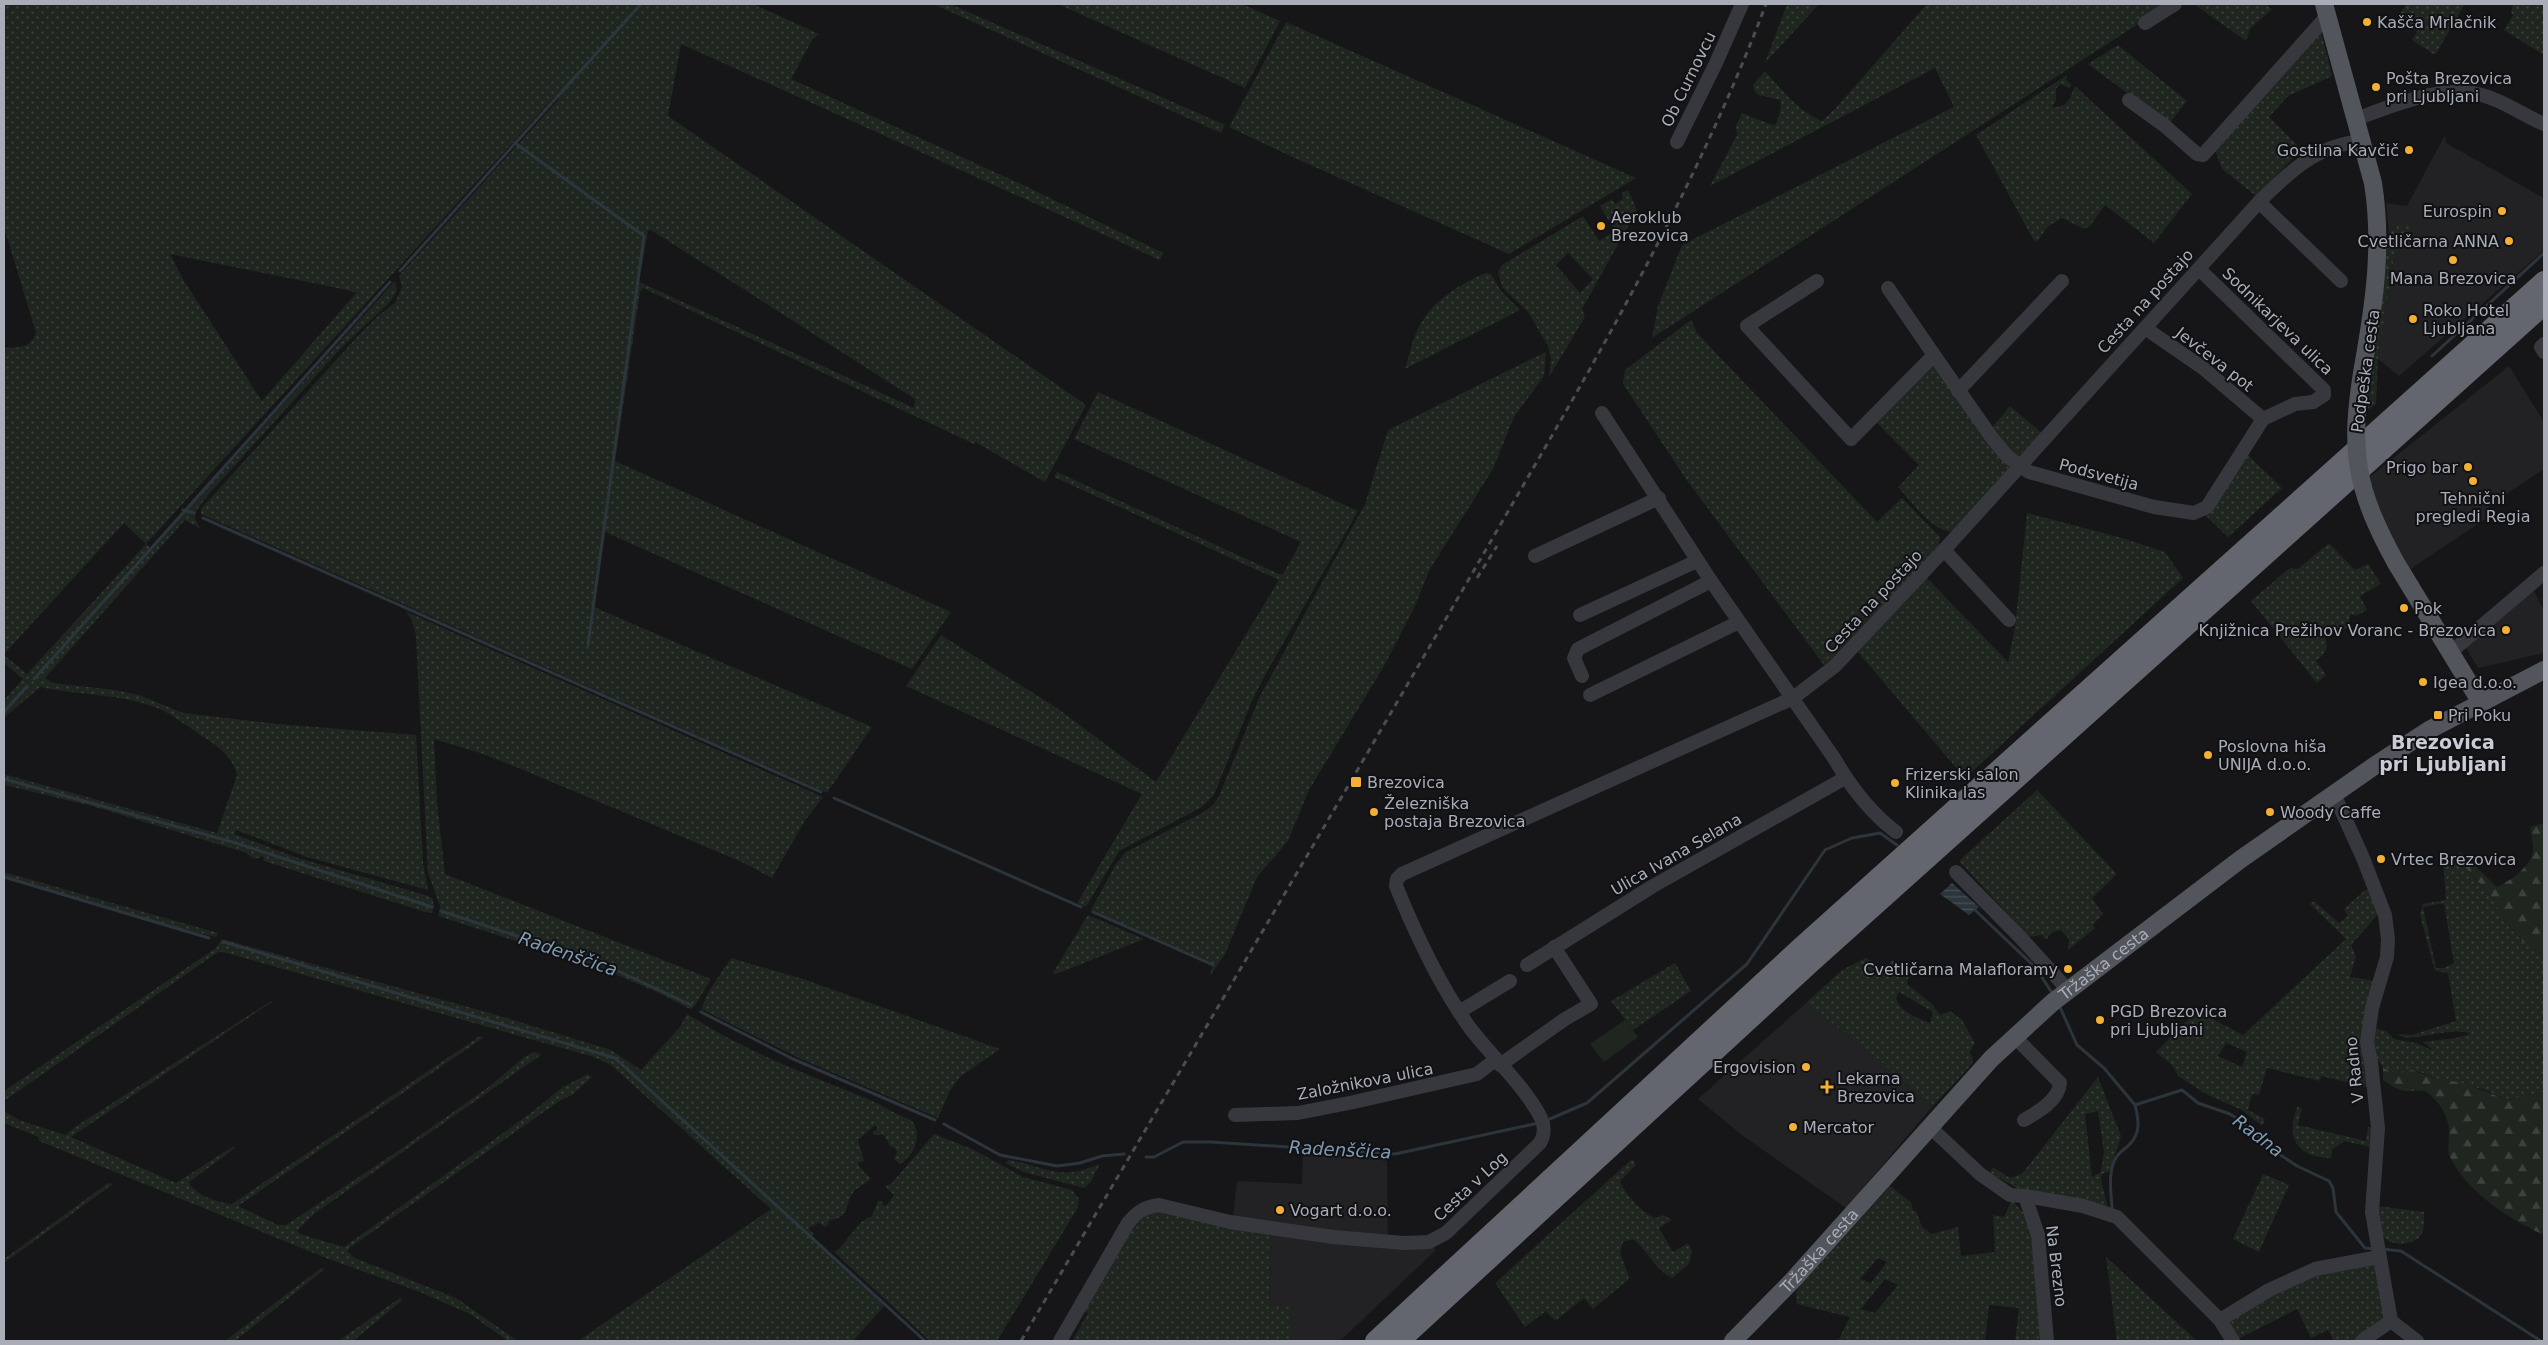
<svg xmlns="http://www.w3.org/2000/svg" width="2548" height="1345" font-family="'DejaVu Sans',sans-serif">
<style>
.built{fill:#222225}
.green{fill:url(#green-dots);fill-rule:evenodd}
.forest{fill:url(#forest-firs)}
.pitch{fill:#1e261f}
.water{fill:url(#water-rules)}
.lines{fill:none;stroke-linecap:round;stroke-linejoin:round}
.stream{stroke:#2c353c;stroke-width:3}
.minor{stroke:#37383d;stroke-width:14}
.major{stroke:#53555c;stroke-width:18}
.highway{stroke:#63666e;stroke-width:20}
.rail{stroke:#4a4c52;stroke-width:3;stroke-dasharray:6 5;stroke-linecap:butt}
.major-bridge{stroke:#53555c;stroke-width:18}
.poi-dot{fill:#f2b134;stroke:#111113;stroke-width:2}
.labels{text-anchor:middle;stroke-width:4;stroke-linejoin:round;paint-order:stroke}
.poi-label{font-size:16px;fill:#a8adb8;stroke:#111113;text-anchor:start}
.street-label{font-size:16px;fill:#a8adb8;stroke:#111113}
.water-label{font-size:18px;font-style:italic;fill:#7f9bb3;stroke:#111113}
.quarter-label{font-size:19px;font-weight:bold;fill:#c9ccd4;stroke:#111113}
</style>
<defs>
<pattern id="green-dots" width="8" height="8" patternUnits="userSpaceOnUse" patternTransform="scale(1.25)"><rect width="8" height="8" fill="#1e261f"/><path d="M2 2h.1M6 6h.1" fill="none" stroke="#3c433d" stroke-width="1.8" stroke-linecap="round"/></pattern>
<pattern id="forest-firs" width="22" height="20" patternUnits="userSpaceOnUse" patternTransform="scale(1.25)"><rect width="22" height="20" fill="#1e261f"/><path d="M5 1l3.5 6h-7zM16 11l3.5 6h-7z" fill="#3c433d"/></pattern>
<pattern id="water-rules" width="6" height="5" patternUnits="userSpaceOnUse" patternTransform="scale(1.25)"><rect width="6" height="5" fill="#2c353c"/><path d="M0 2.5h6" fill="none" stroke="#485056"/></pattern>
</defs>
<rect width="100%" height="100%" fill="#161618"/>
<g class="built">
<polygon points="2445,135 2446,143 2544,198 2544,250 2399,376 2378,359 2393,262 2412,228 2397,226 2389,233 2386,203 2407,206"/>
<polygon points="2509,366 2544,422 2544,469 2488,506 2493,514 2409,570 2381,520 2367,479"/>
<polygon points="2532,587 2544,611 2544,653 2478,668 2465,646"/>
<polygon points="1806,1003 1879,1060 1932,1107 1846,1208 1743,1136 1698,1099"/>
<polygon points="1303,1153 1387,1156 1388,1243 1431,1245 1436,1250 1340,1341 1292,1341 1290,1330 1269,1307 1272,1235 1232,1225 1237,1181 1302,1184"/>
</g>
<g class="green">
<path d="M4,4H753L819,34L812,40L791,79L1023,185L1163,253L1160,260L681,44L668,116L1086,405L1045,482L975,442L974,444L643,288L640,292L615,461L951,612L912,669L605,532L594,607L872,727L827,793L201,514V509L209,500L357,337L378,316L395,303L402,287L399,276L559,99L555,96L146,544L152,548L395,281L397,291L389,303L342,347L209,494L196,511L195,519L200,528L185,520L45,678L52,683L115,690L139,695L183,713L278,724L416,735L423,863L428,890L307,857L236,830L234,834L298,858L425,895L432,898L434,906L432,913L425,912L264,861L263,856L255,859L244,852L92,806L4,785V774L217,833L237,775C232,756 218,746 202,736C190,728 177,718 164,711C125,693 81,696 40,687L4,718V700L23,679L4,663V655L27,674L146,544L124,523L4,654V348C19,347 30,349 36,333L4,227ZM651,230L915,399L914,408L639,282L648,231ZM170,254L347,290L356,293L262,401L184,281Z"/>
<polygon points="933,4 950,4 1225,125 1221,133"/>
<polygon points="1058,4 1242,4 1280,21 1245,88"/>
<polygon points="1787,4 1819,4 1765,63"/>
<path d="M1927,4H2169L1652,338L1658,306L1682,245L1954,107L1935,68L1710,186L1737,135L1736,126L1742,113L1775,126L1780,113L1781,100L1758,95L1754,90L1753,85L1765,71C1782,90 1798,111 1822,121L1835,109Z"/>
<polygon points="2194,4 2265,4 2272,9 2250,29 2246,41"/>
<polygon points="2406,4 2465,4 2435,55 2412,40 2417,32 2398,17"/>
<polygon points="2513,4 2544,4 2544,51 2542,54 2504,30 2513,15 2511,12"/>
<polygon points="1286,22 1636,178 1509,254 1288,155 1229,127"/>
<polygon points="2320,27 2332,76 2288,96 2269,117 2304,152 2294,157 2256,196 2222,169 2215,150"/>
<polygon points="2118,45 2187,101 2169,124 2088,64"/>
<path d="M2067,75L2066,80L2071,84L2070,88L2060,84L2056,89V100L2052,107C2068,108 2070,98 2075,86L2192,194L2154,243L2105,205L2090,226L2084,229L2062,218L2047,227L2037,242L2033,239L1976,135Z"/>
<path d="M1628,190L1637,210L1582,309L1585,317L1549,377L1551,358L1548,346L1528,312L1502,287L1498,272L1502,265L1583,216L1599,241L1615,231L1600,206L1612,199L1615,204L1623,199L1622,193ZM1568,253L1593,279L1580,293L1556,265Z"/>
<polygon points="2404,225 2413,227 2393,262 2378,359 2376,404 2370,409 2363,406 2384,280 2387,242 2389,233 2397,226"/>
<path d="M1486,273L1491,274L1501,291L1520,310L1405,369C1410,355 1412,338 1420,325C1433,301 1461,283 1486,273Z"/>
<polygon points="1691,320 1697,333 1877,522 1902,498 1940,537 1939,547 1832,660 1824,665 1686,479 1623,384 1625,370"/>
<polygon points="1546,352 1544,376 1514,417 1493,469 1430,569 1414,608 1384,666 1309,790 1288,841 1257,877 1225,954 1209,977 1213,964 1091,910 1116,864 1126,852 1202,813 1213,805 1219,796 1259,698 1365,504 1388,430"/>
<path d="M1932,361L2010,469L1953,531C1935,535 1910,500 1898,487L1919,465L1876,422Z"/>
<polygon points="1098,392 1358,511 1264,677 1251,703 1214,795 1202,807 1119,851 1086,907 1077,903 1142,794 906,686 941,635 1057,708 1156,782 1279,580 1054,477 1057,472 1279,574 1283,574 1301,542 1074,439"/>
<polygon points="2010,406 2042,433 2018,457 1990,430"/>
<polygon points="2246,453 2282,488 2228,537 2205,515"/>
<polygon points="2027,513 2122,538 2165,552 2183,578 1965,778 1857,651 1925,576 2008,662 2015,627"/>
<path d="M2329,543L2355,570L2368,564L2381,584L2360,596L2367,610L2356,616L2351,614L2347,628L2335,633L2330,627L2323,632C2329,646 2328,651 2316,661L2326,675L2317,683L2251,601L2286,571L2291,568L2298,569Z"/>
<polygon points="405,611 823,797 804,822 772,878 742,862 521,769 483,754 434,739 437,802 445,874 711,979 694,1007 690,1009 659,993 603,969 438,916 440,906 428,873 416,636 412,620"/>
<polygon points="2037,790 2117,874 2092,898 2103,914 2093,925 2095,928 2068,950 2069,939 2061,930 2052,932 2046,940 2042,935 2029,937 1959,861"/>
<path d="M2456,856C2466,868 2477,880 2487,892C2504,914 2515,945 2544,954V1092L2507,1100L2483,1089L2437,1079L2423,1073L2412,1070L2397,1074L2383,1068L2375,1055L2371,1027L2386,1031L2394,1039L2416,1043L2434,1051L2423,1042L2456,1038L2471,1034C2450,1025 2410,1045 2397,1034L2412,1035L2456,1021L2448,973L2435,971L2420,915L2423,904L2446,900L2443,861ZM2444,903L2454,963L2444,968H2436L2423,907Z"/>
<polygon points="4,872 218,933 216,937 186,930 4,876"/>
<path d="M2365,890H2370L2380,912L2351,945L2356,956L2350,977L2376,981L2371,1088L2321,1076L2320,1081L2267,1068L2259,1095L2252,1094L2248,1110L2265,1119L2262,1126L2242,1110L2206,1094L2178,1076L2173,1066L2156,1052L2197,1011L2243,1035L2346,939L2310,904L2314,901L2339,923L2348,916L2344,909ZM2226,1043L2247,1052L2242,1067L2218,1056Z"/>
<polygon points="1088,915 1144,939 1056,974 1053,973"/>
<path d="M222,939L490,1013L611,1050L641,1070L680,1027L687,1014C741,1049 803,1073 863,1097C879,1103 894,1114 911,1120C923,1133 915,1156 900,1164L894,1159L897,1152L895,1148L890,1146L884,1135H874L873,1132L878,1128L875,1125L858,1140L864,1161L859,1162L858,1165L871,1179C866,1183 856,1188 852,1194C843,1210 851,1216 828,1221L829,1224L825,1227L819,1223L808,1228L814,1234L811,1238L885,1305L853,1341H578L771,1209L611,1065L594,1057L223,952H218L4,1101V1091L216,948Z"/>
<polygon points="731,958 803,979 1000,1049 960,1077 950,1091 938,1118 801,1059 701,1009 709,991"/>
<path d="M1866,958L1875,963L1874,968L1884,971L1892,960L1910,971L1907,984L1932,1004L1940,1015L1950,1011L1962,1020L1975,1043L1970,1052L1973,1059L1972,1064L1932,1107L1879,1060L1806,1003L1842,970ZM1899,992L1933,1012L1930,1023C1917,1018 1900,1012 1896,998Z"/>
<polygon points="1675,963 1691,991 1633,1030 1611,1001"/>
<path d="M271,1001L272,1002L71,1137L176,1183L234,1146L235,1148L189,1182C194,1195 219,1203 232,1204L480,1036L483,1038L238,1206L278,1225H286L395,1153L490,1086L524,1057L535,1052L541,1055L314,1214L297,1231L300,1234L344,1247L528,1115L563,1087L588,1074L592,1077L572,1095L561,1100L348,1249V1252L355,1258L456,1298L518,1341H508L470,1314L420,1292L326,1258L39,1141V1137L4,1123V1111L19,1120L66,1135L75,1127Z"/>
<path d="M2098,1077L2121,1136L2110,1171L2102,1174L2101,1180L2108,1208L2019,1189L1990,1173L1993,1167L2010,1178L2022,1174ZM2098,1111L2104,1152L2101,1172L2092,1177L2085,1114Z"/>
<path d="M2297,1107L2302,1108L2298,1125L2366,1141L2368,1127L2375,1129V1148L2344,1141L2332,1150L2331,1158C2296,1157 2286,1138 2297,1107Z"/>
<polygon points="934,1134 972,1149 1023,1177 1072,1190 1079,1199 1077,1209 997,1341 930,1341 834,1252 839,1249 861,1222 872,1216 878,1201 882,1201 883,1206 887,1205 894,1195 885,1186 891,1184"/>
<path d="M1632,1159L1636,1165L1620,1181C1624,1193 1645,1217 1657,1218L1663,1215L1672,1220L1659,1228L1673,1252L1688,1243L1692,1251L1689,1264L1672,1278C1654,1269 1649,1252 1633,1239L1623,1242L1620,1253L1629,1276L1628,1280L1593,1309L1584,1298L1555,1321L1546,1311L1525,1327L1495,1283Z"/>
<path d="M1009,1160C1031,1163 1051,1175 1074,1172C1082,1171 1091,1167 1100,1164L1091,1182L1084,1188L1024,1172L1005,1163Z"/>
<polygon points="2263,1174 2289,1185 2259,1252 2233,1239"/>
<polygon points="108,1183 113,1184 4,1263 4,1259"/>
<path d="M1890,1186L1911,1202L1913,1211H1916L1922,1227L1931,1234L1958,1227L1961,1256L1995,1252L1993,1215L2004,1217L2012,1200L2029,1220L2043,1341H2015L2019,1308L1989,1305L1985,1341H1838L1850,1317L1797,1304L1796,1292L1801,1285ZM1878,1258L1887,1262L1871,1283L1860,1279ZM1885,1279L1898,1285L1875,1313L1861,1309Z"/>
<path d="M2377,1206L2424,1212C2424,1219 2425,1229 2421,1235C2413,1247 2387,1247 2380,1233C2377,1226 2378,1214 2377,1206Z"/>
<polygon points="1152,1209 1272,1235 1269,1306 1289,1307 1292,1341 1072,1341 1088,1313 1082,1311 1133,1225"/>
<polygon points="2106,1257 2197,1341 2117,1341"/>
<path d="M2350,1264L2376,1265L2385,1309L2383,1322L2357,1341H2334L2328,1330L2311,1338L2297,1309L2238,1339L2228,1322C2264,1295 2306,1275 2350,1264Z"/>
<polygon points="321,1268 325,1269 235,1341 225,1341"/>
<polygon points="400,1298 402,1300 399,1303 353,1341 338,1341"/>
</g>
<g class="forest">
<path d="M2544,823V954C2515,945 2504,914 2487,892C2477,880 2466,868 2456,856L2461,852L2497,887C2510,881 2531,867 2533,851C2533,843 2531,834 2530,827Z"/>
<path d="M2383,1068L2397,1074L2412,1070L2437,1079L2464,1083L2507,1100L2544,1092V1235C2509,1219 2468,1193 2450,1157C2447,1150 2449,1141 2449,1134C2450,1117 2439,1101 2425,1091C2402,1090 2405,1095 2383,1080Z"/>
</g>
<polygon class="pitch" points="1625,1020 1638,1037 1604,1062 1590,1044"/>
<polygon class="water" points="1952,883 1979,907 1969,915 1940,894"/>
<g class="lines">
<g class="stream">
<polyline points="515,143 644,236 588,645"/>
<polyline points="400,271 641,4"/>
<polyline points="2432,356 2544,253"/>
<polyline points="183,510 194,513"/>
<polyline points="203,518 821,792"/>
<polyline points="34,679 390,282"/>
<polyline points="4,712 27,686"/>
<polyline points="4,779 236,843 432,907"/>
<polyline points="834,798 1081,907"/>
<polyline points="4,877 209,938"/>
<polyline points="1975,910 2036,968 2054,996"/>
<polyline points="441,911 605,965 691,1005"/>
<polyline points="1093,912 1213,965"/>
<polyline points="224,942 615,1058 925,1341"/>
<polyline points="2059,1005 2077,1045 2104,1068 2135,1105 2182,1090 2198,1103 2230,1114 2244,1123 2270,1148 2297,1166 2329,1181 2333,1188 2336,1212 2365,1248 2376,1249"/>
<polyline points="701,1012 793,1059 935,1120"/>
<polyline points="1545,1121 1587,1103 1747,964 1825,850 1852,838 1880,833 1897,845"/>
<polyline points="944,1124 1000,1155 1057,1166 1080,1163 1102,1156 1124,1154"/>
<polyline points="1146,1157 1154,1157 1183,1142 1211,1142 1395,1154 1539,1123"/>
<path d="M2112,1208C2111,1192 2107,1168 2118,1155C2121,1151 2126,1148 2129,1145C2141,1133 2139,1120 2135,1105"/>
<polyline points="2382,1249 2401,1251 2541,1341"/>
</g>
<g class="minor">
<polyline points="2145,23 2175,4"/>
<polyline points="2129,100 2165,126 2197,154 2203,155 2327,16"/>
<path d="M2356,119C2394,105 2445,83 2485,96C2505,102 2525,116 2544,124"/>
<polyline points="1677,142 1716,63 1742,4"/>
<polyline points="2259,202 2341,281"/>
<polyline points="2199,269 2324,390 2324,395 2313,402 2295,404 2263,419"/>
<polyline points="1817,281 1747,326 1851,439 1934,355 1992,438 2008,457 2029,472 2154,507 2194,513 2207,507 2263,419"/>
<polyline points="1888,288 1934,355"/>
<polyline points="2145,328 2203,368 2263,419"/>
<polyline points="2544,344 2541,347 2544,352"/>
<polyline points="1958,391 2062,281"/>
<path d="M1602,413L1711,581L1834,758C1850,786 1871,813 1896,832"/>
<polyline points="1944,550 2009,620"/>
<polyline points="1535,556 1659,498"/>
<polyline points="1580,615 1697,561"/>
<polyline points="2451,652 2544,573"/>
<polyline points="1582,676 1574,658 1578,649 1711,581"/>
<polyline points="1590,695 1739,622"/>
<polyline points="2334,794 2363,858 2385,915 2388,939 2387,957 2372,1008 2367,1042 2371,1062 2378,1128 2372,1212 2391,1321 2417,1341"/>
<polyline points="1956,872 2021,938 2068,990"/>
<polyline points="1527,965 1653,886 1845,778"/>
<polyline points="1459,1012 1510,981"/>
<path d="M2014,1036L2060,1083C2059,1100 2038,1112 2024,1120"/>
<polyline points="1500,1065 1565,1019 1591,1004 1554,947"/>
<polyline points="1235,1115 1298,1113 1354,1102 1477,1074 1495,1060"/>
<polyline points="1930,1127 1980,1174 2010,1195 2025,1196 2083,1206 2117,1217 2220,1320 2233,1341"/>
<polyline points="2025,1196 2038,1235 2047,1341"/>
<polyline points="2220,1320 2269,1290 2315,1269 2379,1257"/>
<path d="M1060,1341L1128,1223C1137,1212 1144,1207 1159,1205L1230,1222L1333,1237L1404,1243L1429,1242L1446,1233L1540,1143C1545,1134 1545,1127 1541,1118C1525,1086 1492,1057 1470,1028C1439,985 1416,935 1396,886L1397,879L1402,874L1793,698L1835,666L1944,550L2259,202C2289,172 2317,145 2362,141"/>
<polyline points="2362,1341 2391,1321"/>
</g>
<g class="major">
<path d="M2324,4L2373,183C2383,246 2374,305 2363,367"/>
<polyline points="2396,563 2480,701"/>
<path id="s1" d="M1733,1341L1793,1280L1991,1059L2053,1002L2241,859L2377,764L2429,730L2544,670"/>
</g>
<g class="highway">
<polyline points="1375,1341 1803,945 2544,281"/>
<polyline points="1400,1341 1812,962 2544,305"/>
</g>
<g class="rail">
<polyline points="1477,578 1497,546"/>
<path d="M1021,1341C1168,1091 1316,842 1462,591C1572,400 1688,211 1766,4"/>
</g>
<path class="major-bridge" d="M2363,367C2349,451 2355,488 2396,563"/>
</g>
<g class="poi-dot">
<circle cx="2367" cy="22" r="5"/>
<circle cx="2376" cy="87" r="5"/>
<circle cx="2409" cy="150" r="5"/>
<circle cx="2502" cy="211" r="5"/>
<circle cx="1601" cy="226" r="5"/>
<circle cx="2509" cy="241" r="5"/>
<circle cx="2453" cy="260" r="5"/>
<circle cx="2413" cy="319" r="5"/>
<circle cx="2468" cy="467" r="5"/>
<circle cx="2473" cy="481" r="5"/>
<circle cx="2404" cy="608" r="5"/>
<circle cx="2506" cy="630" r="5"/>
<circle cx="2423" cy="682" r="5"/>
<rect x="2433" y="710" width="10" height="10" rx="2.5"/>
<circle cx="2208" cy="755" r="5"/>
<rect x="1350" y="776" width="12" height="12" rx="2.5"/>
<circle cx="1895" cy="783" r="5"/>
<circle cx="1374" cy="812" r="5"/>
<circle cx="2270" cy="812" r="5"/>
<circle cx="2381" cy="859" r="5"/>
<circle cx="2068" cy="969" r="5"/>
<circle cx="2100" cy="1020" r="5"/>
<circle cx="1806" cy="1067" r="5"/>
<path d="M1824.5 1079.5h5v5h5v5h-5v5h-5v-5h-5v-5h5z"/>
<circle cx="1793" cy="1127" r="5"/>
<circle cx="1280" cy="1210" r="5"/>
</g>
<g class="labels">
<g class="poi-label">
<text x="2377" y="28">Kašča Mrlačnik</text>
<text x="2386" y="84">Pošta Brezovica<tspan x="2386" dy="18">pri Ljubljani</tspan></text>
<text x="2399" y="156" text-anchor="end">Gostilna Kavčič</text>
<text x="2492" y="217" text-anchor="end">Eurospin</text>
<text x="1611" y="223">Aeroklub<tspan x="1611" dy="18">Brezovica</tspan></text>
<text x="2499" y="247" text-anchor="end">Cvetličarna ANNA</text>
<text x="2453" y="284" text-anchor="middle">Mana Brezovica</text>
<text x="2423" y="316">Roko Hotel<tspan x="2423" dy="18">Ljubljana</tspan></text>
<text x="2458" y="473" text-anchor="end">Prigo bar</text>
<text x="2473" y="504" text-anchor="middle">Tehnični<tspan x="2473" dy="18">pregledi Regia</tspan></text>
<text x="2414" y="614">Pok</text>
<text x="2496" y="636" text-anchor="end">Knjižnica Prežihov Voranc - Brezovica</text>
<text x="2433" y="688">Igea d.o.o.</text>
<text x="2448" y="721">Pri Poku</text>
<text x="2218" y="752">Poslovna hiša<tspan x="2218" dy="18">UNIJA d.o.o.</tspan></text>
<text x="1905" y="780">Frizerski salon<tspan x="1905" dy="18">Klinika las</tspan></text>
<text x="1367" y="788">Brezovica</text>
<text x="1384" y="809">Železniška<tspan x="1384" dy="18">postaja Brezovica</tspan></text>
<text x="2280" y="818">Woody Caffe</text>
<text x="2391" y="865">Vrtec Brezovica</text>
<text x="2058" y="975" text-anchor="end">Cvetličarna Malafloramy</text>
<text x="2110" y="1017">PGD Brezovica<tspan x="2110" dy="18">pri Ljubljani</tspan></text>
<text x="1796" y="1073" text-anchor="end">Ergovision</text>
<text x="1837" y="1084">Lekarna<tspan x="1837" dy="18">Brezovica</tspan></text>
<text x="1803" y="1133">Mercator</text>
<text x="1290" y="1216">Vogart d.o.o.</text>
</g>
<g class="street-label">
<text transform="translate(1688 79) rotate(-64)" y="6">Ob Curnovcu</text>
<text transform="translate(2145 301) rotate(-48)" y="6">Cesta na postajo</text>
<text transform="translate(2278 321) rotate(44)" y="6">Sodnikarjeva ulica</text>
<text transform="translate(2215 359) rotate(38)" y="6">Jevčeva pot</text>
<text transform="translate(2365 371) rotate(-82)" y="6">Podpeška cesta</text>
<text transform="translate(2099 474) rotate(15)" y="6">Podsvetija</text>
<text transform="translate(1873 601) rotate(-47)" y="6">Cesta na postajo</text>
<text transform="translate(1676 854) rotate(-30)" y="6">Ulica Ivana Selana</text>
<text dy="6" stroke="none"><textPath href="#s1" startOffset="530">Tržaška cesta</textPath></text>
<text transform="translate(2354 1070) rotate(-96)" y="6">V Radno</text>
<text transform="translate(1365 1081) rotate(-11)" y="6">Založnikova ulica</text>
<text transform="translate(1470 1186) rotate(-43)" y="6">Cesta v Log</text>
<text dy="6" stroke="none"><textPath href="#s1" startOffset="125">Tržaška cesta</textPath></text>
<text transform="translate(2057 1266) rotate(83)" y="6">Na Brezno</text>
</g>
<g class="water-label">
<text transform="translate(568 954) rotate(19)" y="6">Radenščica</text>
<text transform="translate(2258 1136) rotate(37)" y="6">Radna</text>
<text transform="translate(1340 1150) rotate(3)" y="6">Radenščica</text>
</g>
<g class="quarter-label">
<text x="2443" y="749">Brezovica<tspan x="2443" dy="22">pri Ljubljani</tspan></text>
</g>
</g>
<rect width="2548" height="1345" fill="none" stroke="#a8adb8" stroke-width="10"/>
</svg>
